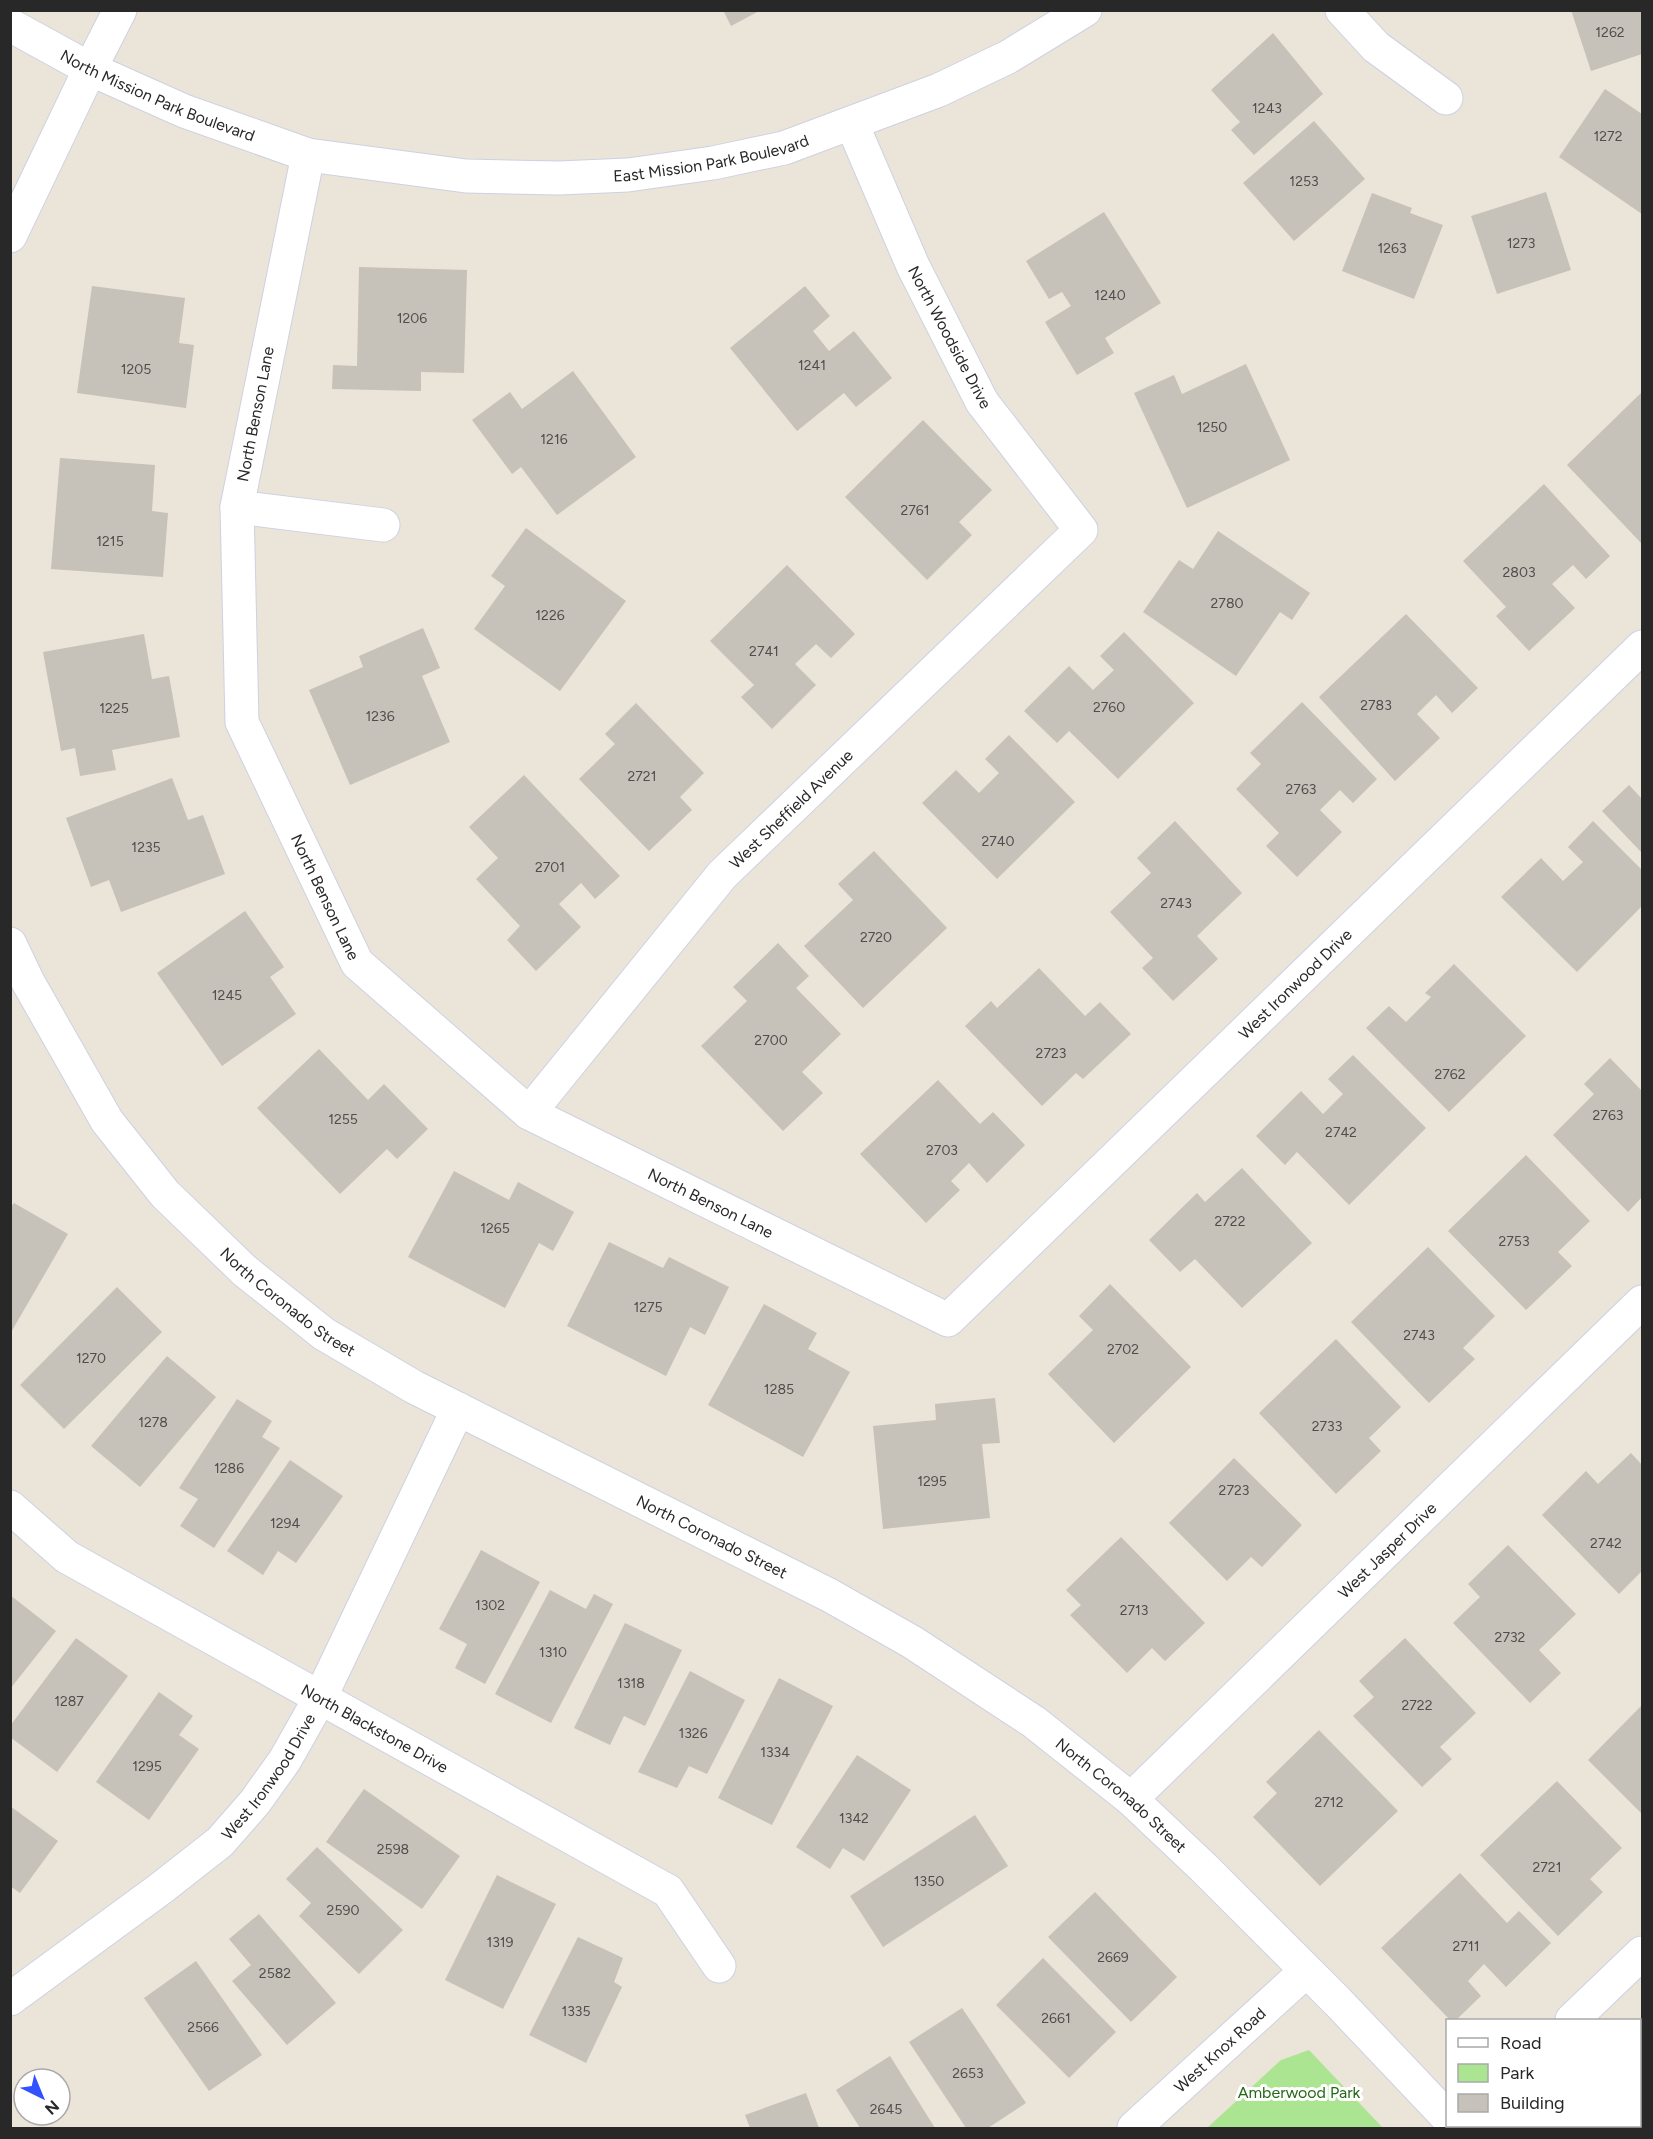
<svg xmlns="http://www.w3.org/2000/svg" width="1653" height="2139" font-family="Figtree,sans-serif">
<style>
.green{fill:#ace592}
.building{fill:#c6c1b9}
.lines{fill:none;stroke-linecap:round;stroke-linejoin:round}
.street-casing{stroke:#ced1e2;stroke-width:35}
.secondary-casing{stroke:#ced1e2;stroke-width:35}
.street{stroke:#fff;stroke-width:33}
.secondary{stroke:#fff;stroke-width:33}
.labels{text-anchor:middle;stroke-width:6;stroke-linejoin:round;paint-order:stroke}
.number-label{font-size:14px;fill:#504e4c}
.street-label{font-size:16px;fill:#282828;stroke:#fff}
.park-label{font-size:16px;fill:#246716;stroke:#fff}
</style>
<rect width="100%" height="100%" fill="#ebe4d9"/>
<polygon class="green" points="1309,2050 1383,2128 1207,2128 1281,2060"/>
<g class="building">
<polygon points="723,10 761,10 731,26"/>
<polygon points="1571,10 1642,10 1642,54 1591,71"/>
<polygon points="1273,33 1323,94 1254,155 1231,130 1240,122 1211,90"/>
<polygon points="1605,89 1642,114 1642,214 1559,157"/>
<polygon points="1314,121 1365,179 1294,241 1243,183"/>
<polygon points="1546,192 1571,270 1497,294 1471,216"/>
<polygon points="1372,193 1412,208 1410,213 1443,225 1414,299 1342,271"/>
<polygon points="1104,212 1161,303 1105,338 1114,353 1077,375 1045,322 1071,306 1062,292 1049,299 1026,261"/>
<polygon points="359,267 467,270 464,373 421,372 421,391 332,389 333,365 357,366"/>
<polygon points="92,286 185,298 179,343 194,345 186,408 77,393"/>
<polygon points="805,286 830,316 813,331 829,351 854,331 892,378 856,407 844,393 797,431 730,348"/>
<polygon points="1246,364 1290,460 1187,508 1134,393 1174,375 1182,394"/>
<polygon points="573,371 636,457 557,515 521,467 512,474 472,420 510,392 522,409"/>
<polygon points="1642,392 1642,544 1567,465"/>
<polygon points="923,420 992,490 959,522 972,535 927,580 845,497"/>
<polygon points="60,458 155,465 152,511 168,513 163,577 51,569"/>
<polygon points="1544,484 1610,556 1586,579 1573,565 1552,584 1575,608 1529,651 1496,616 1506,607 1463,561"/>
<polygon points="526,528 626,601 560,691 474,629 505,586 491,576"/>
<polygon points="1218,531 1310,593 1292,620 1280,612 1236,676 1143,612 1179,560 1193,569"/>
<polygon points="787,565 855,634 831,658 816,644 795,664 816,685 772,729 741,697 754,685 710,641"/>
<polygon points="1406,614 1478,688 1452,713 1436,695 1417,714 1440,738 1395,781 1319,697"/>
<polygon points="423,628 440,668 422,676 450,742 350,785 309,690 363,667 359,656"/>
<polygon points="1124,632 1194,703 1118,779 1069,731 1057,743 1024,711 1069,666 1093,690 1114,670 1100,656"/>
<polygon points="144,634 152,679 169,676 180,737 112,750 116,770 80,776 75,748 61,751 43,652"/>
<polygon points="1302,702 1377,779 1353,803 1340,790 1320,810 1342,832 1297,877 1266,846 1279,833 1236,789 1261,764 1250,753"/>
<polygon points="636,703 704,773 680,797 692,810 649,851 579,779 615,744 605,734"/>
<polygon points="1009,735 1075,802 997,879 922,803 956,770 979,793 999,773 985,759"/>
<polygon points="524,775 620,876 595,899 581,883 559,904 581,927 536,971 507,940 520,926 476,879 498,858 469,827"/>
<polygon points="172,778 188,820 203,815 225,874 121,912 109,880 91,887 66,818"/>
<polygon points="1629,785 1642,799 1642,853 1602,811"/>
<polygon points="1175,821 1242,893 1197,936 1218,959 1173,1001 1142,968 1153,958 1110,912 1151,873 1137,858"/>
<polygon points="1593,821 1642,870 1642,906 1577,972 1501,897 1541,858 1563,881 1583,862 1568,847"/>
<polygon points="874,851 947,928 863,1008 804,946 853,900 838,884"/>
<polygon points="245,911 284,967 270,977 296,1014 222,1066 157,973"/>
<polygon points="778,943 809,976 796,988 841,1034 802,1072 823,1093 783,1131 701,1046 747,1001 733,987"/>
<polygon points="1454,964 1526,1036 1449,1112 1366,1028 1389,1006 1406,1022 1431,997 1425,993"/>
<polygon points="1039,968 1085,1016 1100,1002 1131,1034 1083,1079 1076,1073 1042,1106 965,1026 991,1001 997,1008"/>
<polygon points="319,1049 368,1100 384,1084 428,1129 397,1159 387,1149 340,1194 257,1108"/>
<polygon points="1353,1055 1426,1128 1349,1205 1297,1152 1285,1165 1256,1136 1301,1091 1323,1114 1343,1094 1328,1079"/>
<polygon points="1610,1058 1642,1091 1642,1197 1628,1212 1553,1135 1594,1094 1584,1084"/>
<polygon points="938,1080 980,1124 993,1112 1025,1145 987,1183 969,1163 951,1181 960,1190 926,1223 860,1154"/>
<polygon points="1526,1155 1590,1221 1558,1252 1572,1266 1526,1310 1448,1231"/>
<polygon points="1242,1168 1312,1243 1242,1308 1195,1259 1180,1272 1149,1240 1197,1193 1205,1202"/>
<polygon points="454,1171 509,1200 518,1182 574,1212 553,1251 539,1243 505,1308 408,1257"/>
<polygon points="14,1203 68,1234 10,1334 10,1208"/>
<polygon points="609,1242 663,1268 669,1257 729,1287 705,1335 690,1327 666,1376 567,1326"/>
<polygon points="1428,1247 1495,1316 1463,1348 1475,1359 1429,1403 1351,1322"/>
<polygon points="1110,1284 1191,1367 1114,1443 1048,1374 1093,1330 1079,1316"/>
<polygon points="117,1287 162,1332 64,1429 20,1385"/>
<polygon points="764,1304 817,1333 808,1349 850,1372 803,1457 708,1405"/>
<polygon points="1336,1339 1401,1407 1369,1438 1381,1451 1336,1494 1259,1413"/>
<polygon points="167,1356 216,1397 140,1487 91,1446"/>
<polygon points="995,1398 1000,1443 982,1444 990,1518 883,1529 873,1426 936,1420 935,1404"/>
<polygon points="237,1399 272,1421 262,1437 280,1448 214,1548 180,1526 198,1499 179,1488"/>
<polygon points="1631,1453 1642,1465 1642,1571 1619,1594 1542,1515 1586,1471 1598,1484"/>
<polygon points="1234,1458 1302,1525 1262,1567 1251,1557 1227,1581 1169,1523"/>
<polygon points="290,1460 343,1496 296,1563 278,1551 263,1575 227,1551"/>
<polygon points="1121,1537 1205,1623 1165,1661 1152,1648 1127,1673 1070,1615 1081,1605 1066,1590"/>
<polygon points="1508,1545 1576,1614 1539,1650 1561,1673 1530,1703 1453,1623 1480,1597 1468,1584"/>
<polygon points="481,1550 540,1582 485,1684 455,1668 467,1644 439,1629"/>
<polygon points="550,1590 586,1609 594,1594 613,1604 551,1723 495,1694"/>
<polygon points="10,1595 56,1631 10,1689"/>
<polygon points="625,1623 682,1650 645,1726 624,1716 610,1745 574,1728"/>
<polygon points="76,1638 128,1676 57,1772 10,1737 10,1726"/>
<polygon points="1405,1638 1476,1713 1440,1747 1452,1759 1422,1787 1353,1716 1374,1697 1359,1681"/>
<polygon points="690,1671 745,1700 707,1774 689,1766 677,1788 638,1772"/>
<polygon points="779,1678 833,1706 772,1825 718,1798"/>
<polygon points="159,1692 193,1716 179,1735 199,1749 149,1820 96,1782"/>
<polygon points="1642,1705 1642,1814 1588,1760"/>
<polygon points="1319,1730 1398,1811 1320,1886 1253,1817 1277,1793 1266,1782"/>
<polygon points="857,1755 911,1790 864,1861 843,1848 830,1869 796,1847"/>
<polygon points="1557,1781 1622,1848 1590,1879 1603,1892 1558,1936 1480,1855"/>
<polygon points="364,1789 460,1856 422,1909 326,1842"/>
<polygon points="10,1806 58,1841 20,1893 10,1886"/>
<polygon points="975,1815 1008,1866 883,1947 850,1896"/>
<polygon points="317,1847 403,1930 359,1974 299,1916 311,1903 286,1879"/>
<polygon points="1460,1873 1507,1923 1519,1911 1551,1943 1506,1987 1484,1964 1468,1981 1481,1996 1456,2020 1450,2020 1381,1948"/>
<polygon points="497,1875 556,1904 503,2009 445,1980"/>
<polygon points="1095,1892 1177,1977 1131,2022 1048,1937"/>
<polygon points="259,1914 336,2003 287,2045 232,1981 251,1965 229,1939"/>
<polygon points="578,1937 623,1958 614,1982 622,1987 586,2063 529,2035"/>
<polygon points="1043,1958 1116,2032 1069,2078 996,2005"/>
<polygon points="196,1961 262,2055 209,2091 144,1998"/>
<polygon points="962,2008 1026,2103 988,2128 966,2128 909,2042"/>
<polygon points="890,2056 935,2128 860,2128 836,2090"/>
<polygon points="1642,2072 1642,2109 1640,2106 1640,2075"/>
<polygon points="806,2093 819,2128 750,2128 745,2115"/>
</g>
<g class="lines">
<defs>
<g id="street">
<polyline points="1342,10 1376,47 1446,98"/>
<polyline points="90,69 120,10"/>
<path id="s1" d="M308,155L237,507L242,722L357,963L529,1113L948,1320L1642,647"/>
<polyline points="237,507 383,525"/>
<path id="s2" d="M529,1113L722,875L1081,530L982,402L913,266L852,124"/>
<path id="s3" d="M10,1507L67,1557L668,1891L719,1966"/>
<path id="s4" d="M1131,1799L1642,1302"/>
<path id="s5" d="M10,1999L160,1889L220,1842L255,1802L285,1760L320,1698L458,1409"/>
<polyline points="1572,2020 1642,1953"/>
</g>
<g id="secondary">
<path id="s6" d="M10,25L90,69L184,111L308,155L466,176L559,178L628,175L713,163L784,148L939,90L1008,57L1085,10"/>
<polyline points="10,236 90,69"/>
<path id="s7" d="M10,944L28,982L107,1121L165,1194L245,1271L324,1334L414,1387L829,1595L912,1642L1034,1722L1131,1799L1204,1868L1338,2002L1448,2118"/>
<path id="s8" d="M1134,2128L1306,1971"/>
</g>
</defs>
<use href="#street" class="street-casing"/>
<use href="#secondary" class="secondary-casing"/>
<use href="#street" class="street"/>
<use href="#secondary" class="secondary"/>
</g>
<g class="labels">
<g class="number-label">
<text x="1610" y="37">1262</text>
<text x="1267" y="113">1243</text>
<text x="1608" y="141">1272</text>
<text x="1304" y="186">1253</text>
<text x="1521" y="248">1273</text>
<text x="1392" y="253">1263</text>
<text x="1110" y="300">1240</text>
<text x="412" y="323">1206</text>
<text x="812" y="370">1241</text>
<text x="136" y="374">1205</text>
<text x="1212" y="432">1250</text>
<text x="554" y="444">1216</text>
<text x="915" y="515">2761</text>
<text x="110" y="546">1215</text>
<text x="1519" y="577">2803</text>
<text x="1227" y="608">2780</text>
<text x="550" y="620">1226</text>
<text x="764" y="656">2741</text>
<text x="1376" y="710">2783</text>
<text x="1109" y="712">2760</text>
<text x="114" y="713">1225</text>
<text x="380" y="721">1236</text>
<text x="642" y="781">2721</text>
<text x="1301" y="794">2763</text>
<text x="998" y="846">2740</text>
<text x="146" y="852">1235</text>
<text x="550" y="872">2701</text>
<text x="1176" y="908">2743</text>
<text x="876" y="942">2720</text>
<text x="227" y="1000">1245</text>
<text x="771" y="1045">2700</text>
<text x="1051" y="1058">2723</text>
<text x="1450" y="1079">2762</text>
<text x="1608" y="1120">2763</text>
<text x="343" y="1124">1255</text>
<text x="1341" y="1137">2742</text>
<text x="942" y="1155">2703</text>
<text x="1230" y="1226">2722</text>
<text x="495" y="1233">1265</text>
<text x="1514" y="1246">2753</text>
<text x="648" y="1312">1275</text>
<text x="1419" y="1340">2743</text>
<text x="1123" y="1354">2702</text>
<text x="91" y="1363">1270</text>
<text x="779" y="1394">1285</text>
<text x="153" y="1427">1278</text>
<text x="1327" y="1431">2733</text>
<text x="229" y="1473">1286</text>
<text x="932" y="1486">1295</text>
<text x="1234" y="1495">2723</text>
<text x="285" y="1528">1294</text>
<text x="1606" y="1548">2742</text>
<text x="490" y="1610">1302</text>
<text x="1134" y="1615">2713</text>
<text x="1510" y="1642">2732</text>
<text x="553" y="1657">1310</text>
<text x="631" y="1688">1318</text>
<text x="69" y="1706">1287</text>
<text x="1417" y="1710">2722</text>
<text x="693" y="1738">1326</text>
<text x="775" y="1757">1334</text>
<text x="147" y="1771">1295</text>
<text x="1329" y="1807">2712</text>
<text x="854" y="1823">1342</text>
<text x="393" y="1854">2598</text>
<text x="1547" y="1872">2721</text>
<text x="929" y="1886">1350</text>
<text x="343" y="1915">2590</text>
<text x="500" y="1947">1319</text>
<text x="1466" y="1951">2711</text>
<text x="1113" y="1962">2669</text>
<text x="275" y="1978">2582</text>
<text x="576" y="2016">1335</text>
<text x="1056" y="2023">2661</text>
<text x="203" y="2032">2566</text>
<text x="968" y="2078">2653</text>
<text x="886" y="2114">2645</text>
</g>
<g class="street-label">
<text dy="6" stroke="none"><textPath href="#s6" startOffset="164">North Mission Park Boulevard</textPath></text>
<text dy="6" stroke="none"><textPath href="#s6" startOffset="732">East Mission Park Boulevard</textPath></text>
<text transform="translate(950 337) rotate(62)" y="6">North Woodside Drive</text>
<text transform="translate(255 414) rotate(-79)" y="6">North Benson Lane</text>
<text dy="6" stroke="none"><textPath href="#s2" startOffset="402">West Sheffield Avenue</textPath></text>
<text dy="6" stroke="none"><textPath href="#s1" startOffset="768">North Benson Lane</textPath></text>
<text dy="6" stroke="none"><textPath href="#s1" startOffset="2020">West Ironwood Drive</textPath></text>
<text dy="6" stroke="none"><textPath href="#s1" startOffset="1272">North Benson Lane</textPath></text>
<text dy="6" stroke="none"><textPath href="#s7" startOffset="459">North Coronado Street</textPath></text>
<text dy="6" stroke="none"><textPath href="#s7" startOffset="945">North Coronado Street</textPath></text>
<text dy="6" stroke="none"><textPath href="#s4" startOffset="357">West Jasper Drive</textPath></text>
<text dy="6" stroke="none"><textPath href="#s3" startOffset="428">North Blackstone Drive</textPath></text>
<text dy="6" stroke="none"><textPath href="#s5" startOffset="344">West Ironwood Drive</textPath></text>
<text dy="6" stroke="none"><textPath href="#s7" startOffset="1431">North Coronado Street</textPath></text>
<text dy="6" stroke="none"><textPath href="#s8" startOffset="116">West Knox Road</textPath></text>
</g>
<g class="park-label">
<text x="1299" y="2098">Amberwood Park</text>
</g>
</g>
<rect width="1653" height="2139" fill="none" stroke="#282828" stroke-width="24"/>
<rect x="1446" y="2019" width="195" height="108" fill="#ffffff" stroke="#a9a9a9" stroke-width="1.5"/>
<rect x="1458" y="2038" width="30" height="9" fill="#ffffff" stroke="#a9a9a9" stroke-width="1.5"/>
<text x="1500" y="2049" font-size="18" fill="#282828">Road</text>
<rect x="1458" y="2064" width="30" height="18" fill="#ace592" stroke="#a9a9a9" stroke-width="1.5"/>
<text x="1500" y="2079" font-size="18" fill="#282828">Park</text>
<rect x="1458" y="2094" width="30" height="18" fill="#c6c1b9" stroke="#a9a9a9" stroke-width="1.5"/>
<text x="1500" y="2109" font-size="18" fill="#282828">Building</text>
<g transform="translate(42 2097) rotate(137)"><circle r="28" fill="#ffffff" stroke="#a9a9a9" stroke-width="1.5"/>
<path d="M0-4.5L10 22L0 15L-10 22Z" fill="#3251ff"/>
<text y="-9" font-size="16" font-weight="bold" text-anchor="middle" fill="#282828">N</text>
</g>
</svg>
